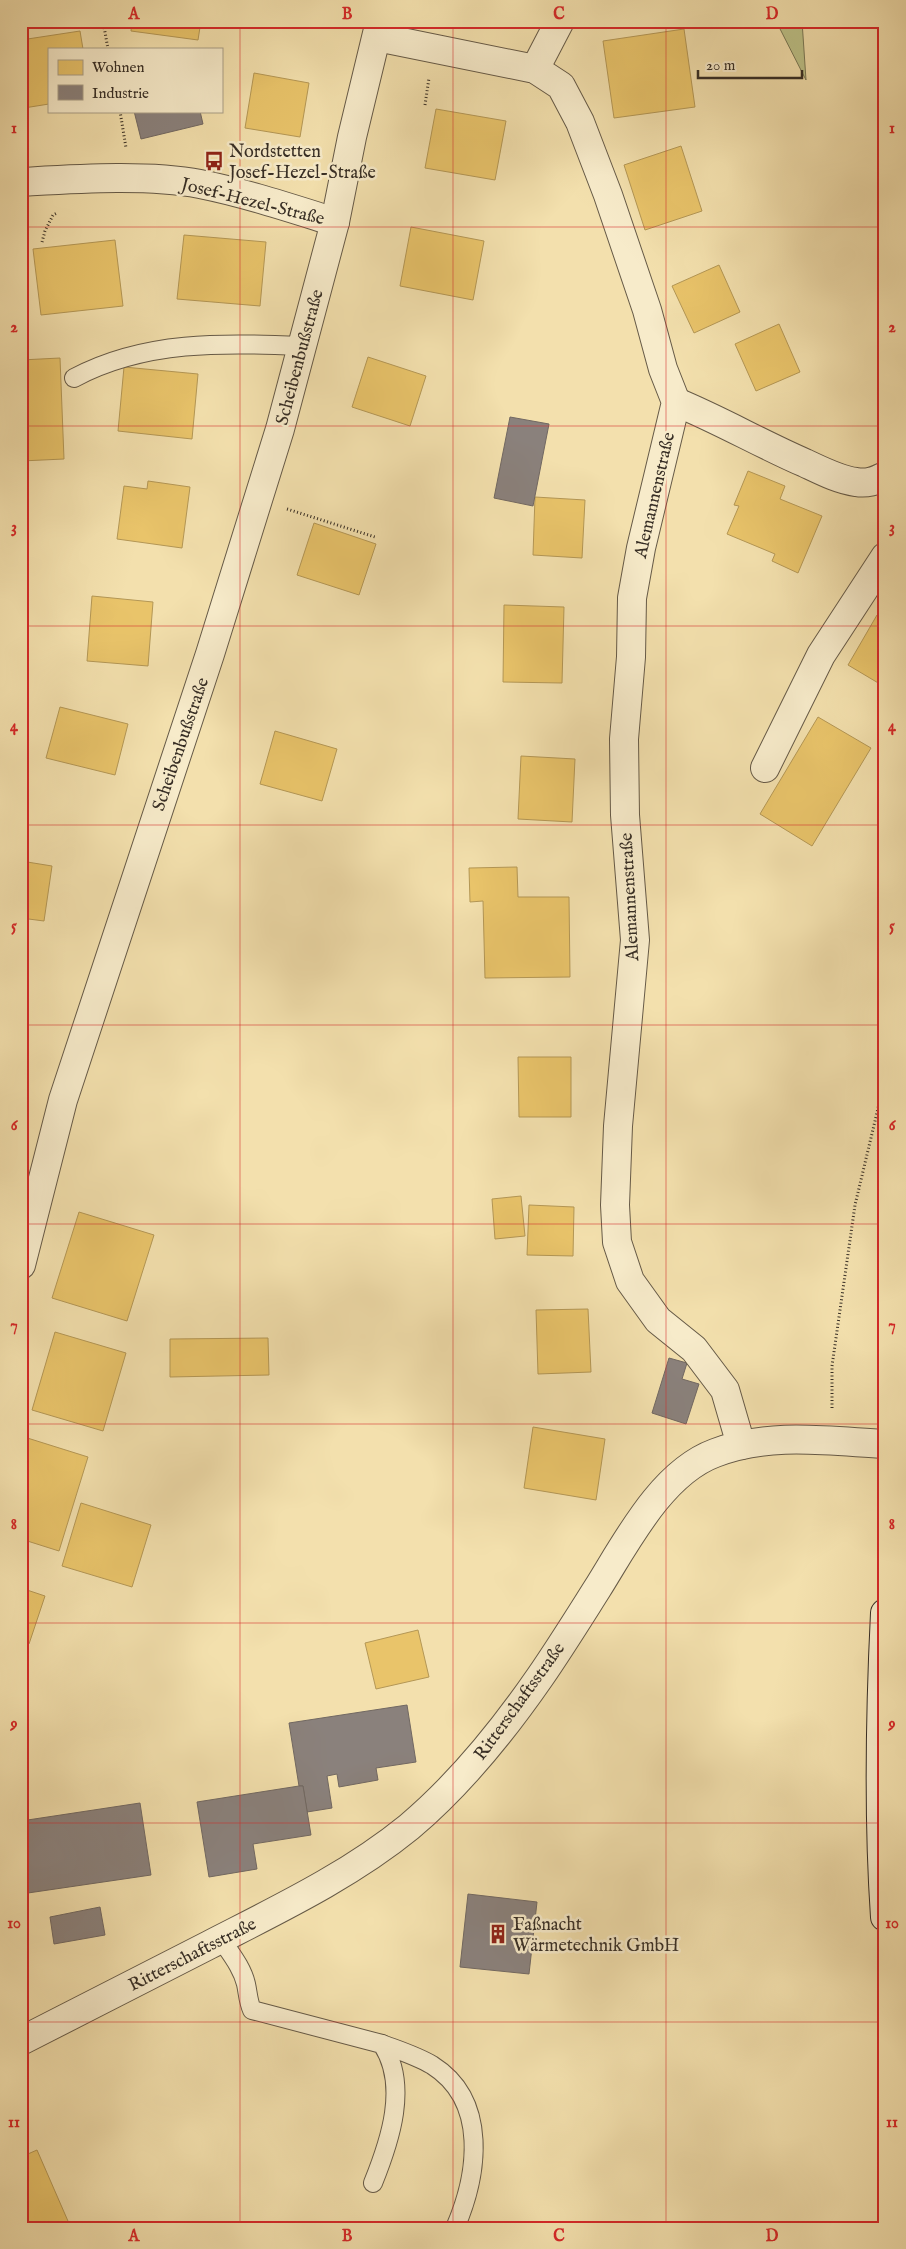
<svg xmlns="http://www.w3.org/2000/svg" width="906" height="2249" font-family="'IM FELL English',serif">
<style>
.green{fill:#bdc288;stroke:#7a7856}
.homes{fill:#e9c46a;stroke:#b49755}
.industry{fill:#8a817c;stroke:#716862}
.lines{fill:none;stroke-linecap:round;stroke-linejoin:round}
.service-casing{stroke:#665a47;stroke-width:20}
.minor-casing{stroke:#665a47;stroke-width:30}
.secondary-casing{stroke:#372e25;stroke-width:30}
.path{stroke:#372e25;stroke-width:3;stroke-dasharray:1 2.5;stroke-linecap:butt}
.service{stroke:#f7ebca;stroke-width:18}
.minor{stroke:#f7ebca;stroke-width:28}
.secondary{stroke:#f7ebca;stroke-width:28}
.grid{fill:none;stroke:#d62828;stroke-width:1;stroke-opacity:0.55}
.labels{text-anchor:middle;stroke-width:5;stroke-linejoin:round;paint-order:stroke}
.poi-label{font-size:18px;fill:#372e25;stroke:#f7ebca;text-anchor:start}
.street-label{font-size:18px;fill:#372e25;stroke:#f7ebca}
.neatline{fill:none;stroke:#d62828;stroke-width:2}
.grid-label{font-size:16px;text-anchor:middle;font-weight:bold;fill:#d62828}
</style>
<rect width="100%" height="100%" fill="#f3e0ad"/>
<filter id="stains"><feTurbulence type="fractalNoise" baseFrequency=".004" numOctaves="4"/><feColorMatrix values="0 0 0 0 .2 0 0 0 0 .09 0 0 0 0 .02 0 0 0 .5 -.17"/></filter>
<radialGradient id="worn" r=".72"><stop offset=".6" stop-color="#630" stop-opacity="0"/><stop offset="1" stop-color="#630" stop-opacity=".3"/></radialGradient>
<polygon class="green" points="776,21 802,21 806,80"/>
<g class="homes">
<polygon points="132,21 201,21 198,40 131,31"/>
<polygon points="684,29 695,107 614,118 603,41"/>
<polygon points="80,31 83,49 49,49 49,104 24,108 21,93 21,40"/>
<polygon points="254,73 309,83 300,137 245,128"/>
<polygon points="436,109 506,121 495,180 425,168"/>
<polygon points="681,146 702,211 645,230 624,165"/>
<polygon points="411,227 484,241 473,300 400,286"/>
<polygon points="184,235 266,242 260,306 177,299"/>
<polygon points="115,240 123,306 41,315 33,249"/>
<polygon points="719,265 740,312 694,333 672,286"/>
<polygon points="779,324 800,372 756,391 735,344"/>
<polygon points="368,357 426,376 410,426 352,407"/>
<polygon points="60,358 64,459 21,461 21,360"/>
<polygon points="124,367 198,374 192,439 118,431"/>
<polygon points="748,471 785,486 780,499 822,516 798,573 772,561 775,554 727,534 739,506 734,505"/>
<polygon points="148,481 190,487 182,548 117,539 124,486 147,489"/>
<polygon points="535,497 585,500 582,558 533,555"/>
<polygon points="314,523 376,544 359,595 297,575"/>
<polygon points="92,596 153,602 148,666 87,661"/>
<polygon points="504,605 564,607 562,683 503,682"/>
<polygon points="877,615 885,620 885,687 848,665"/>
<polygon points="60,707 128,724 115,775 46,758"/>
<polygon points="818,717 871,748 812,846 760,814"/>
<polygon points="275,731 337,749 322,801 260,784"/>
<polygon points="521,756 575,759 572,822 518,819"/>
<polygon points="21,861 52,866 44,921 21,918"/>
<polygon points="517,867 518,897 569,897 570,977 485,978 483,901 470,902 469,868"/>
<polygon points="518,1057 571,1057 571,1117 519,1117"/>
<polygon points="521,1196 525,1236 495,1239 492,1199"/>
<polygon points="529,1205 574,1207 573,1256 527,1255"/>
<polygon points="79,1212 154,1235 127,1321 52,1298"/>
<polygon points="588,1309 591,1372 538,1374 536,1310"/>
<polygon points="55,1332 126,1353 103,1431 32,1410"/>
<polygon points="268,1338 269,1375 170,1377 170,1339"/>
<polygon points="533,1427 605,1439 596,1500 524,1488"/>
<polygon points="21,1436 88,1457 59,1551 21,1539"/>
<polygon points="81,1503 151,1525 132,1587 62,1566"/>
<polygon points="21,1588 45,1596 29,1644 21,1642"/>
<polygon points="418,1630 429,1677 376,1689 365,1643"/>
<polygon points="37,2150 71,2228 21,2228 21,2157"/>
</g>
<g class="industry">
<polygon points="134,111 200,111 203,124 141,139"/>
<polygon points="510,417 549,424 533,506 494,498"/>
<polygon points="669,1358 687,1363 682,1379 699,1384 686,1424 652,1413"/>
<polygon points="407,1705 416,1762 376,1768 378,1780 339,1787 337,1774 327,1776 332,1808 307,1812 303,1786 299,1786 289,1723"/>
<polygon points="299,1786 303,1786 311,1835 253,1844 257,1869 209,1877 197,1802"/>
<polygon points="140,1803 151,1875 21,1894 21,1821"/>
<polygon points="468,1894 537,1902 529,1974 460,1967"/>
<polygon points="100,1907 105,1935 54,1944 50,1917"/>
</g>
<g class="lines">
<defs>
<g id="service">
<path d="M74,378C145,340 223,343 302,346"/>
<path d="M221,1939C230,1953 242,1967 246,1984C248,1993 248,2001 252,2010L382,2044C409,2085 390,2141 373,2183"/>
<path d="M382,2044C398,2050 417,2056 432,2065C489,2101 478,2175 455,2228"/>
</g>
<g id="minor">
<polyline points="377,37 535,69 561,86 580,122 608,195 647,310 663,369 676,402 641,548 632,598 631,657 624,739 625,815 635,940 618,1126 615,1205 617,1242 630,1281 658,1320 694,1349 725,1390 741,1445"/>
<polyline points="535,69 560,21"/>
<path d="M21,182C75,179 147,174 200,184C245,193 290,208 335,222"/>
<path d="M676,402C720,420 761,444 805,463C820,470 839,480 856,482C867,484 875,481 885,476"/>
<polyline points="765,768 821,655 885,557"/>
<polyline points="21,1265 63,1100 210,654 280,429 335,222 352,137 380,21"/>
<path d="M21,2041C84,2009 146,1977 209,1945C277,1910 349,1876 409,1827C460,1784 502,1732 540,1677C560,1648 578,1619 597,1589C626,1543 661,1473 715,1453C769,1432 828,1441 885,1444"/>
</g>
<path id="secondary" d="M885,1613C880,1715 878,1815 885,1917"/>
</defs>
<use href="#service" class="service-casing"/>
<use href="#minor" class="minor-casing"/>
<use href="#secondary" class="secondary-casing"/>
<g class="path">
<polyline points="103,21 108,49"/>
<polyline points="425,105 429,78"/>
<polyline points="120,111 126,148"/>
<polyline points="42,242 45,231 53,215 57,213"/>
<polyline points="287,509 375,537"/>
<polyline points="832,1408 832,1366 855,1205 885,1079"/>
</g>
<use href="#service" class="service"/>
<use href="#minor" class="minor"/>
<use href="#secondary" class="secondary"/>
</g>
<path class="grid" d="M240,21V2228M453,21V2228M666,21V2228M21,227H885M21,426H885M21,626H885M21,825H885M21,1025H885M21,1224H885M21,1424H885M21,1623H885M21,1823H885M21,2022H885"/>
<defs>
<symbol id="bus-bare" viewBox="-9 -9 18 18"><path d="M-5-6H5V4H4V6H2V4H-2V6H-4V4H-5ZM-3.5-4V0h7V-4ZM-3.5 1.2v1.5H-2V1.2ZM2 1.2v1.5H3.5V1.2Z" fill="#8f2418" stroke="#f7ebca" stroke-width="2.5" paint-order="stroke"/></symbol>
<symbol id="building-bare" viewBox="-9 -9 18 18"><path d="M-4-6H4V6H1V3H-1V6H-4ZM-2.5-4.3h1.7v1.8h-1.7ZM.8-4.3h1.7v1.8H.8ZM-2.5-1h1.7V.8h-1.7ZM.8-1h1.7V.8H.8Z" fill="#8f2418" stroke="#f7ebca" stroke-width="2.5" paint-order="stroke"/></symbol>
</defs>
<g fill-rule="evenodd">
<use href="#bus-bare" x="200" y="147" width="28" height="28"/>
<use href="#building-bare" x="484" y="1920" width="28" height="28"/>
</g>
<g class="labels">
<g class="poi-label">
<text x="229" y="157">Nordstetten<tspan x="229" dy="21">Josef-Hezel-Straße</tspan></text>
<text x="513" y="1930">Faßnacht<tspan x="513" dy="21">Wärmetechnik GmbH</tspan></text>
</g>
<g class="street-label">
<text transform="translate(253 201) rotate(14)" y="6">Josef-Hezel-Straße</text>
<text transform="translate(299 357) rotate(-75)" y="6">Scheibenbußstraße</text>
<text transform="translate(654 495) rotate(-77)" y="6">Alemannenstraße</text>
<text transform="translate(180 744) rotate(-71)" y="6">Scheibenbußstraße</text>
<text transform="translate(629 897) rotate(-93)" y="6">Alemannenstraße</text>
<text transform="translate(519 1701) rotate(-54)" y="6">Ritterschaftsstraße</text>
<text transform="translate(192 1954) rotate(-27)" y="6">Ritterschaftsstraße</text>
</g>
</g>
<rect width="906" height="2249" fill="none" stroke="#f3e0ad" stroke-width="55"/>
<rect x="48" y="48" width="175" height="65" fill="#f7ebca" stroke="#aa9f88"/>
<rect x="58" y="60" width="25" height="15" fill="#e9c46a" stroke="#aa9f88"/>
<text x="92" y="72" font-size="15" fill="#372e25">Wohnen</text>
<rect x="58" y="85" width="25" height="15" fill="#8a817c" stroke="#aa9f88"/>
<text x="92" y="98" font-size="15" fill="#372e25">Industrie</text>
<path d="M698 70v8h104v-8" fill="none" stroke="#372e25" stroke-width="2.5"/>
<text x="706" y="70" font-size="15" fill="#372e25" stroke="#f7ebca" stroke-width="4" paint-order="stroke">20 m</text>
<rect x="28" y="28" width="850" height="2194" class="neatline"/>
<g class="grid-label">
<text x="134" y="19">A</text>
<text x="347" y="19">B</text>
<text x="559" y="19">C</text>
<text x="772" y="19">D</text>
<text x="14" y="133">1</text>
<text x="892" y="133">1</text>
<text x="14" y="332">2</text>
<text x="892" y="332">2</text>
<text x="14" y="532">3</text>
<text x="892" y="532">3</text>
<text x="14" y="731">4</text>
<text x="892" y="731">4</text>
<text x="14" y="931">5</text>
<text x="892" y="931">5</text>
<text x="14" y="1130">6</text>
<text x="892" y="1130">6</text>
<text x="14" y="1330">7</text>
<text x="892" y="1330">7</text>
<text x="14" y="1529">8</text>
<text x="892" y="1529">8</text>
<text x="14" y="1729">9</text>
<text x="892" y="1729">9</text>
<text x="14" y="1928">10</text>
<text x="892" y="1928">10</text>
<text x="14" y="2127">11</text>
<text x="892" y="2127">11</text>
<text x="134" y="2241">A</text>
<text x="347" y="2241">B</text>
<text x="559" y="2241">C</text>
<text x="772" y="2241">D</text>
</g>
<rect width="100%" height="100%" filter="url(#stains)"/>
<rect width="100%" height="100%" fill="url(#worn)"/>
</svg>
